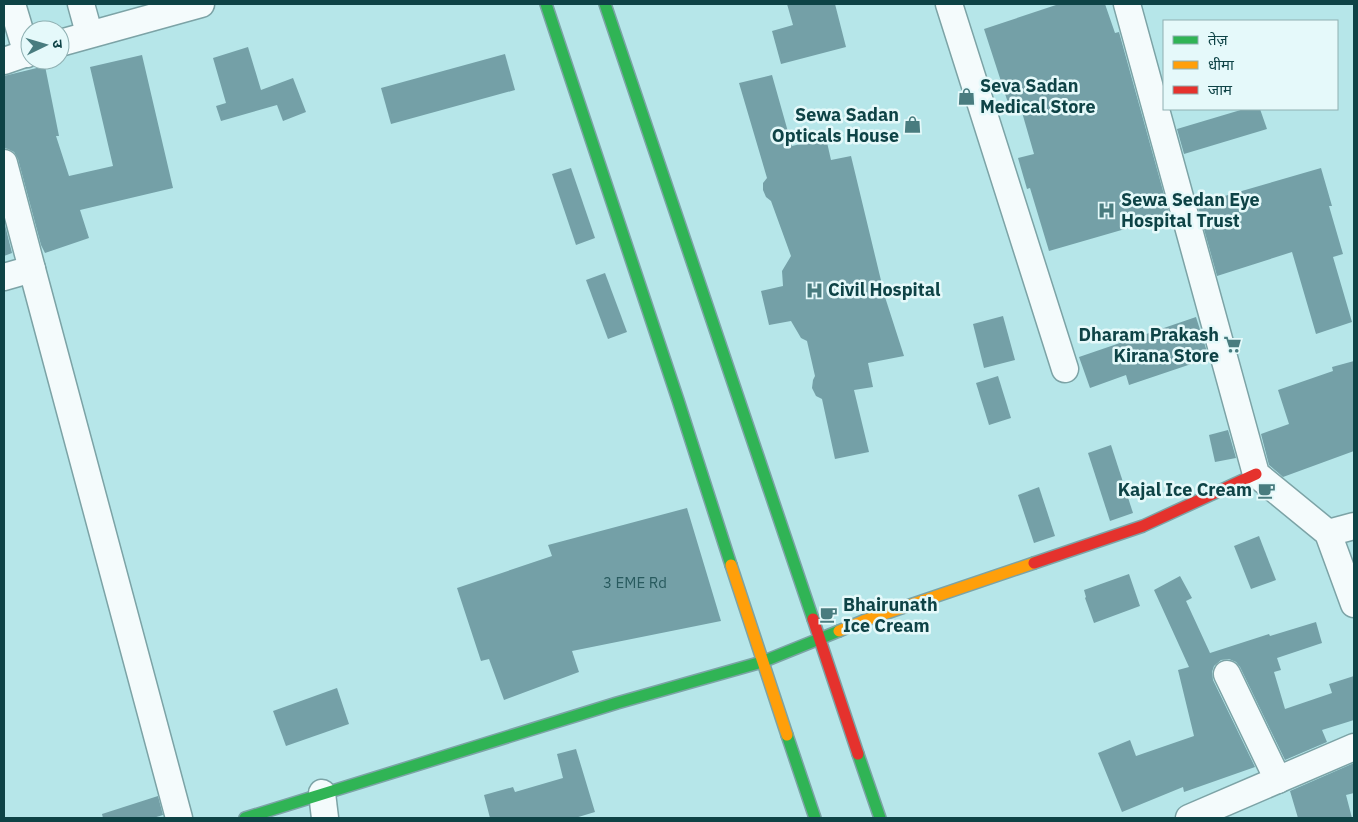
<svg xmlns="http://www.w3.org/2000/svg" width="1358" height="822" font-family="'IBM Plex Sans','Noto Sans Devanagari',sans-serif">
<style>
.building{fill:#74a0a7}
.lines{fill:none;stroke-linecap:round;stroke-linejoin:round}
.street-casing{stroke:#7ca3a6;stroke-width:29}
.fast-casing{stroke:#7ca3a6;stroke-width:14}
.slow-casing{stroke:#7ca3a6;stroke-width:14}
.jam-casing{stroke:#7ca3a6;stroke-width:14}
.street{stroke:#f4fbfc;stroke-width:26}
.fast{stroke:#30b455;stroke-width:11}
.slow{stroke:#ff9f0a;stroke-width:11}
.jam{stroke:#e5322d;stroke-width:11}
.labels{text-anchor:middle;stroke-width:5;stroke-linejoin:round;paint-order:stroke}
.number-label{font-size:15px;fill:#285a5e}
.poi-label{font-size:18px;font-weight:bold;fill:#0e4346;stroke:#e5f9fa;text-anchor:start}
</style>
<rect width="100%" height="100%" fill="#b6e6e9"/>
<g class="building">
<polygon points="787,4 835,4 846,47 781,64 772,31 793,25"/>
<polygon points="1059,4 1105,4 1115,33 1119,32 1170,216 1049,251 1030,188 1027,189 1018,158 1034,154 1019,102 1009,106 984,29"/>
<polygon points="248,47 261,90 293,78 306,112 283,121 277,105 221,121 216,106 226,103 213,58"/>
<polygon points="505,54 515,90 391,124 381,88"/>
<polygon points="142,55 173,188 80,210 89,238 45,253 41,245 18,159 14,152 8,149 4,148 4,76 45,66 59,136 56,136 69,176 113,166 90,67"/>
<polygon points="772,75 792,146 826,138 831,160 851,156 885,297 904,356 868,363 873,387 854,390 869,452 835,459 822,399 816,396 812,388 813,380 815,376 807,341 801,338 791,321 769,325 761,291 783,286 782,271 791,256 771,201 766,197 763,190 763,183 767,178 739,83"/>
<polygon points="1244,109 1260,109 1267,129 1184,154 1177,129"/>
<polygon points="571,168 595,238 576,245 552,174"/>
<polygon points="1321,168 1332,206 1329,206 1343,254 1333,257 1352,322 1316,334 1292,252 1217,276 1197,204"/>
<polygon points="4,221 12,253 4,256"/>
<polygon points="605,273 627,332 608,339 586,280"/>
<polygon points="1003,316 1015,360 984,368 973,324"/>
<polygon points="1196,317 1209,358 1129,385 1126,375 1090,388 1079,357"/>
<polygon points="1354,361 1354,451 1283,477 1269,465 1261,434 1289,424 1278,390 1333,371 1332,367"/>
<polygon points="998,376 1011,418 989,425 976,383"/>
<polygon points="1228,430 1236,458 1215,462 1209,435"/>
<polygon points="1111,445 1133,513 1110,521 1088,453"/>
<polygon points="1039,487 1055,536 1034,543 1018,495"/>
<polygon points="687,508 721,621 572,651 579,672 504,700 489,659 481,661 457,588 552,556 548,545"/>
<polygon points="1259,536 1276,580 1251,589 1234,546"/>
<polygon points="1129,574 1140,606 1094,623 1085,598 1086,597 1084,590"/>
<polygon points="1180,576 1192,598 1186,601 1210,653 1269,634 1270,636 1316,622 1322,643 1277,658 1281,670 1274,672 1285,709 1332,693 1329,684 1354,676 1354,720 1322,730 1327,742 1285,760 1240,667 1236,662 1229,659 1221,660 1214,666 1212,672 1213,680 1255,767 1184,792 1183,787 1122,812 1098,753 1130,740 1136,756 1194,736 1178,670 1189,667 1154,590"/>
<polygon points="337,688 349,724 286,746 273,711"/>
<polygon points="576,749 595,812 575,818 490,818 484,795 513,787 515,792 563,778 557,754"/>
<polygon points="1354,763 1354,793 1346,795 1352,818 1298,818 1290,791"/>
<polygon points="158,796 163,815 153,818 103,818 102,814"/>
</g>
<g class="lines">
<defs>
<g id="street">
<polyline points="12,4 27,54"/>
<polyline points="81,4 89,33"/>
<polyline points="949,4 1065,369"/>
<polyline points="1127,4 1256,474 1328,533 1354,604"/>
<polyline points="60,43 201,4"/>
<polyline points="4,61 30,52"/>
<polyline points="4,163 32,269 4,277"/>
<polyline points="32,269 179,818"/>
<polyline points="1328,533 1354,526"/>
<polyline points="1227,674 1278,780"/>
<polyline points="322,793 325,818"/>
<polyline points="1189,818 1354,747"/>
</g>
<g id="fast">
<polyline points="546,4 678,400 731,565"/>
<polyline points="605,4 813,619"/>
<polyline points="787,735 815,818"/>
<polyline points="858,754 880,818"/>
<polyline points="245,818 617,703 762,662 839,631"/>
</g>
<g id="slow">
<polyline points="731,565 787,735"/>
<polyline points="839,631 863,621 1034,563"/>
</g>
<g id="jam">
<polyline points="1034,563 1143,526 1256,474"/>
<polyline points="813,619 858,754"/>
</g>
</defs>
<use href="#street" class="street-casing"/>
<use href="#fast" class="fast-casing"/>
<use href="#slow" class="slow-casing"/>
<use href="#jam" class="jam-casing"/>
<use href="#street" class="street"/>
<use href="#fast" class="fast"/>
<use href="#slow" class="slow"/>
<use href="#jam" class="jam"/>
</g>
<defs>
<symbol id="shop-bare" viewBox="-9 -9 18 18"><path d="M-5-2.5h2.3a2.7 3.5 0 0 1 5.4 0H5L5.5 6h-11ZM-1.5-2.5h3a1.5 2.3 0 0 0-3 0Z" fill="#497c7f" stroke="#e5f9fa" stroke-width="2.5" paint-order="stroke"/></symbol>
<symbol id="hospital-bare" viewBox="-9 -9 18 18"><path d="M-5-5h3v3.5h4V-5h3V5h-3V1.5h-4V5h-3Z" fill="#497c7f" stroke="#e5f9fa" stroke-width="2.5" paint-order="stroke"/></symbol>
<symbol id="supermarket-bare" viewBox="-9 -9 18 18"><path d="M-6-5.5h2.5l.6 2H6L4.5 2H-2.5L-4.4-4H-6ZM-1.5 3.2a1.3 1.3 0 1 0 .1 0ZM3 3.2a1.3 1.3 0 1 0 .1 0Z" fill="#497c7f" stroke="#e5f9fa" stroke-width="2.5" paint-order="stroke"/></symbol>
<symbol id="cafe-bare" viewBox="-9 -9 18 18"><path d="M-5.5-4.5H6V0H3Q3 3.5 0 3.5H-2.5Q-5.5 3.5-5.5 0ZM3-3.2v2h1.7v-2ZM-6 4.5H4V6H-6Z" fill="#497c7f" stroke="#e5f9fa" stroke-width="2.5" paint-order="stroke"/></symbol>
</defs>
<g fill-rule="evenodd">
<use href="#shop-bare" x="954" y="84" width="25" height="25"/>
<use href="#shop-bare" x="900" y="112" width="25" height="25"/>
<use href="#hospital-bare" x="1094" y="198" width="25" height="25"/>
<use href="#hospital-bare" x="802" y="278" width="25" height="25"/>
<use href="#supermarket-bare" x="1220" y="332" width="25" height="25"/>
<use href="#cafe-bare" x="1254" y="478" width="25" height="25"/>
<use href="#cafe-bare" x="816" y="602" width="25" height="25"/>
</g>
<g class="labels">
<g class="number-label">
<text x="635" y="588">3 EME Rd</text>
</g>
<g class="poi-label">
<text x="980" y="92">Seva Sadan<tspan x="980" dy="21">Medical Store</tspan></text>
<text x="899" y="121" text-anchor="end">Sewa Sadan<tspan x="899" dy="21">Opticals House</tspan></text>
<text x="1121" y="206">Sewa Sedan Eye<tspan x="1121" dy="21">Hospital Trust</tspan></text>
<text x="828" y="296">Civil Hospital</text>
<text x="1219" y="341" text-anchor="end">Dharam Prakash<tspan x="1219" dy="21">Kirana Store</tspan></text>
<text x="1252" y="496" text-anchor="end">Kajal Ice Cream</text>
<text x="843" y="611">Bhairunath<tspan x="843" dy="21">Ice Cream</tspan></text>
</g>
</g>
<rect width="1358" height="822" fill="none" stroke="#0e4346" stroke-width="10"/>
<rect x="1163" y="20" width="175" height="90" fill="#e5f9fa" stroke="#8fb0b2"/>
<rect x="1173" y="36" width="25" height="8" fill="#30b455" stroke="#8fb0b2"/>
<text x="1208" y="45" font-size="15" fill="#0e4346">तेज़</text>
<rect x="1173" y="61" width="25" height="8" fill="#ff9f0a" stroke="#8fb0b2"/>
<text x="1208" y="70" font-size="15" fill="#0e4346">धीमा</text>
<rect x="1173" y="86" width="25" height="8" fill="#e5322d" stroke="#8fb0b2"/>
<text x="1208" y="95" font-size="15" fill="#0e4346">जाम</text>
<g transform="translate(45 45) rotate(85)"><circle r="24" fill="#e5f9fa" stroke="#8fb0b2"/>
<path d="M0-4L9 19L0 12L-9 19Z" fill="#497c7f"/>
<text y="-8" font-size="14" font-weight="bold" text-anchor="middle" fill="#0e4346">उ</text>
</g>
</svg>
